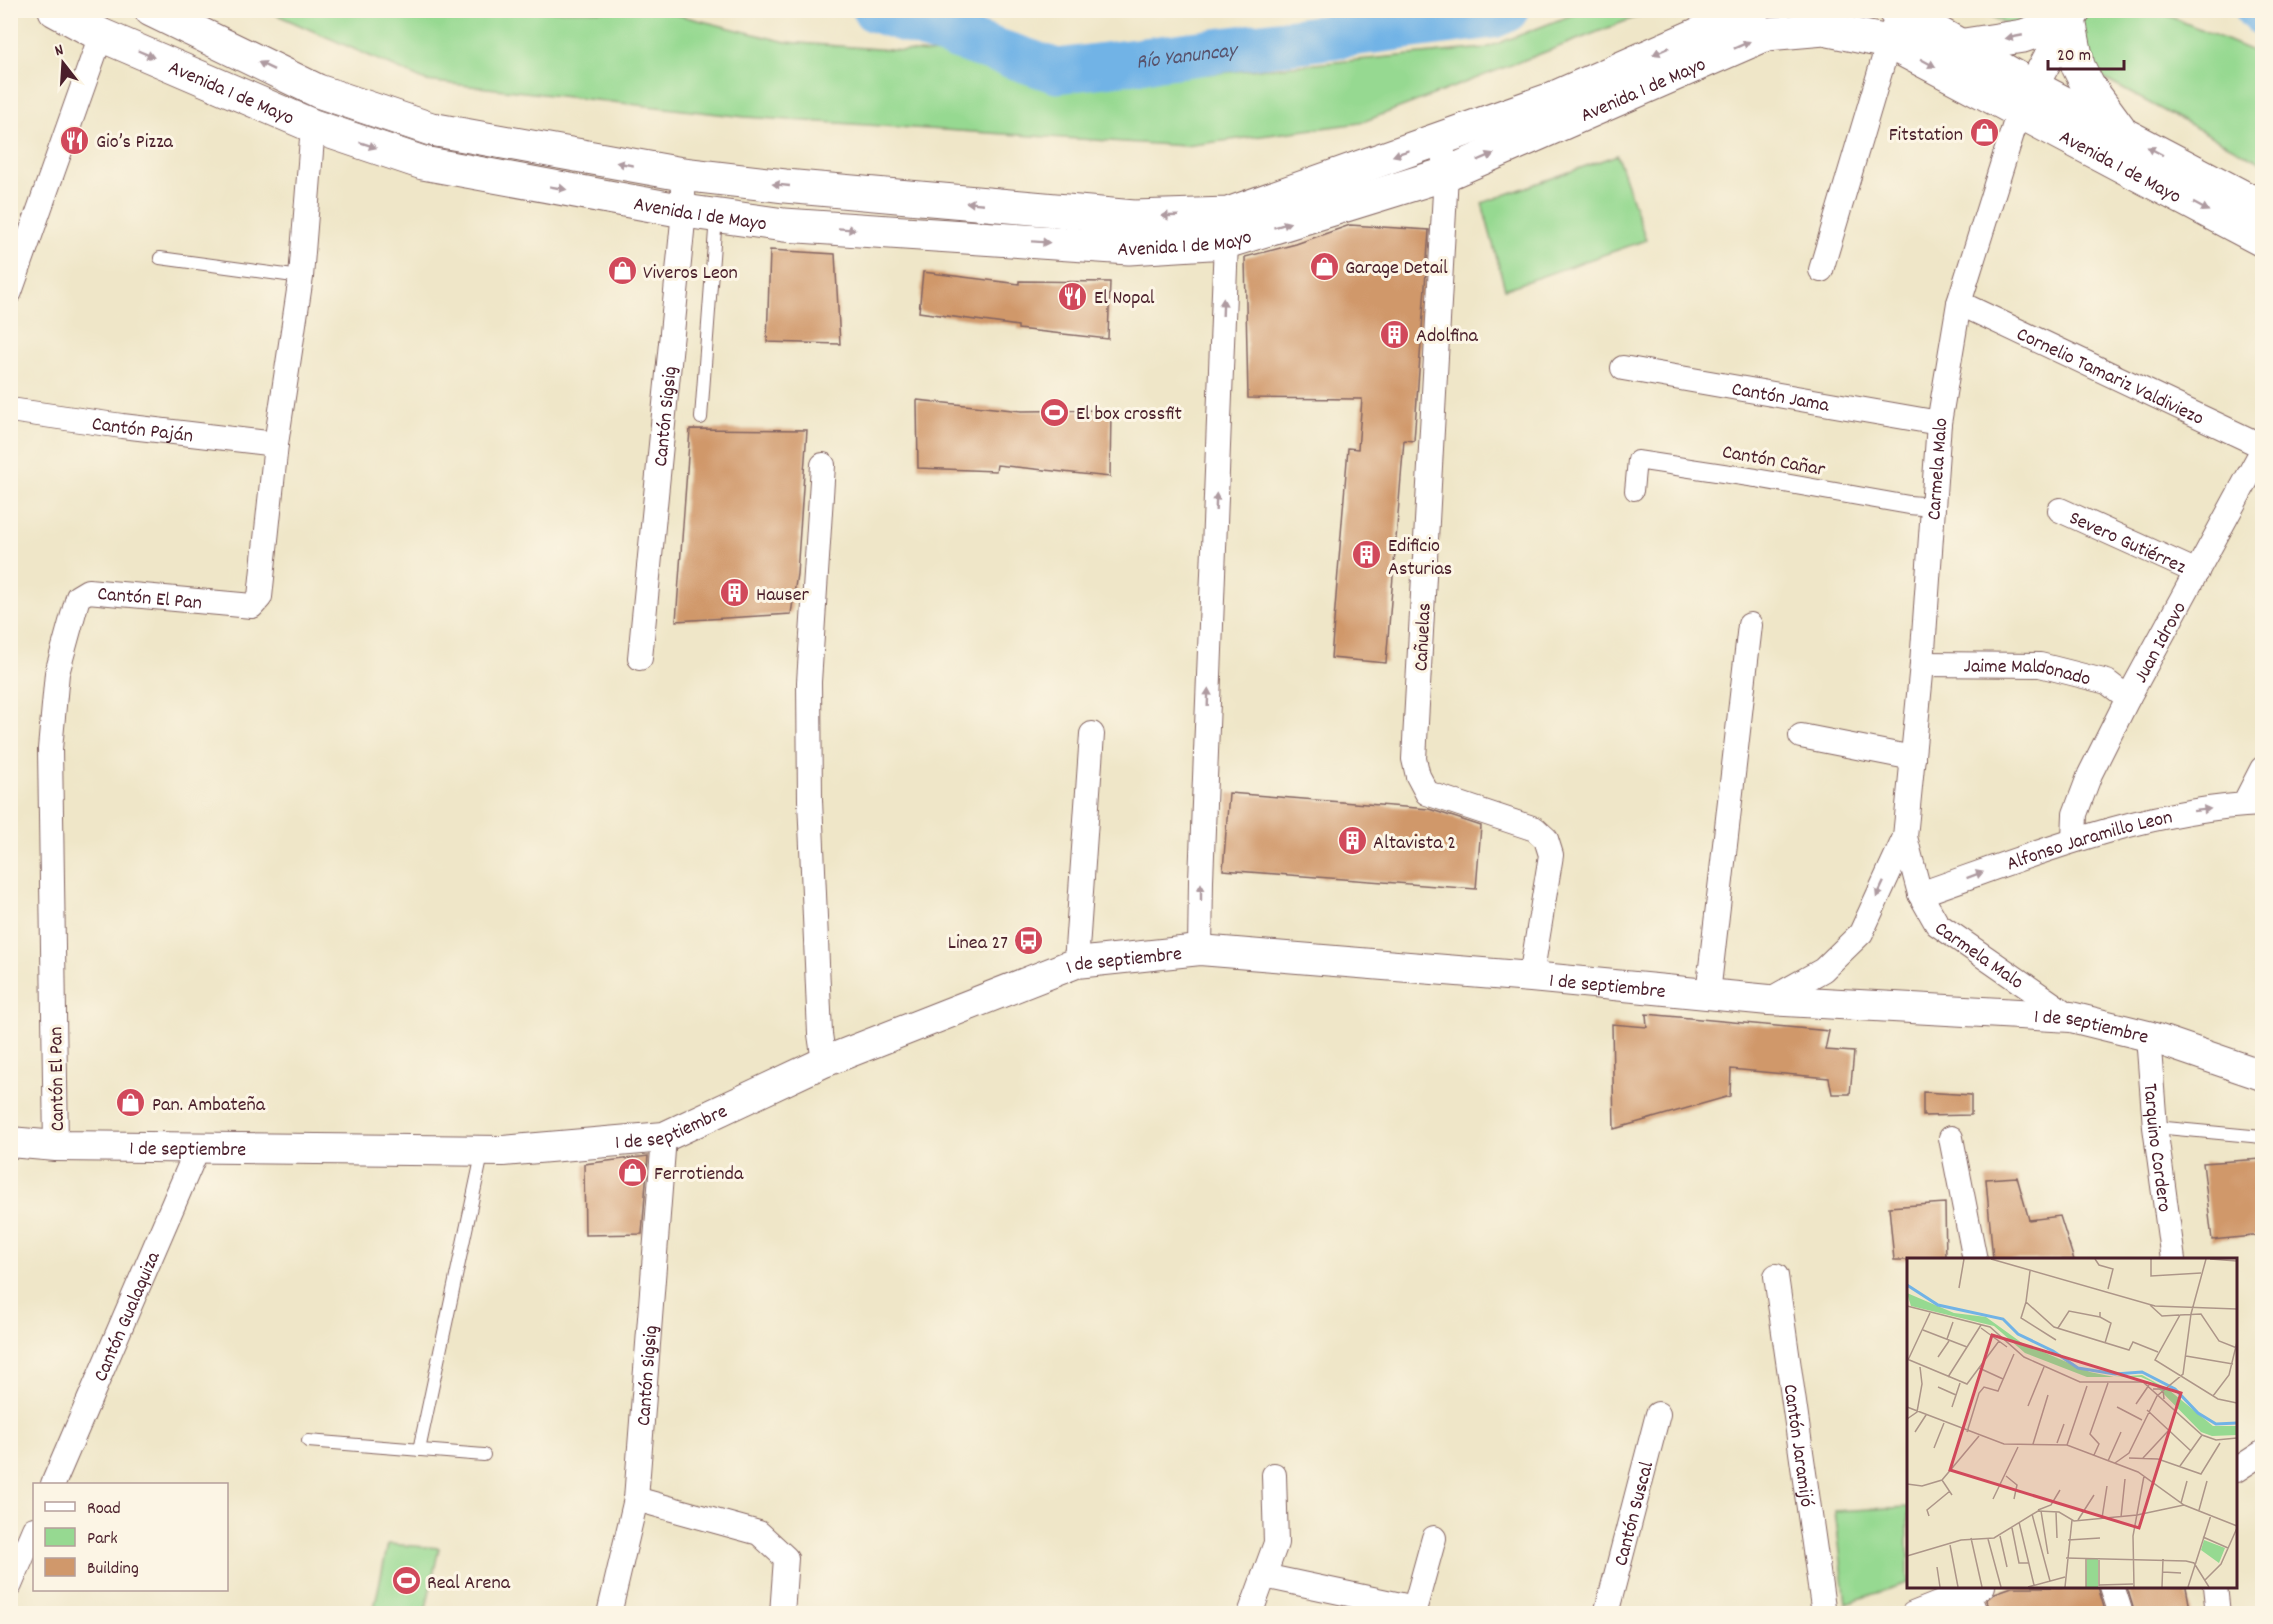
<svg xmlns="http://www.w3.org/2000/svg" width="2273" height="1624" font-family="Dekko,sans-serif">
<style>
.green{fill:#96d991;stroke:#707c5e;stroke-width:1.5}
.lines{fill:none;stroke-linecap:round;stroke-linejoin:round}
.river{stroke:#71b3e6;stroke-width:45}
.building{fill:#d0986b}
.service-casing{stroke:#846562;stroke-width:14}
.pedestrian-casing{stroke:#846562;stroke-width:20}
.minor-casing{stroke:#846562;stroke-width:26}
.tertiary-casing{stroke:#846562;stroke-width:32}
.secondary-casing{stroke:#846562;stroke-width:35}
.service{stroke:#fff;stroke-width:12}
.pedestrian{stroke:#fff;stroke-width:18}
.minor{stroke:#fff;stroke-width:24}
.tertiary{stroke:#fff;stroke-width:30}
.secondary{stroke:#fff;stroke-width:33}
.oneway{fill:#ae9aa0}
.labels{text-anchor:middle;stroke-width:6;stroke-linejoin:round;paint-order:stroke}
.street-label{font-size:20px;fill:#4a1f2b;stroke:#fcf5e5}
.poi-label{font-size:20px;fill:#4a1f2b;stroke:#fcf5e5;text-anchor:start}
.water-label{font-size:21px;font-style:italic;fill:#58536c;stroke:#fcf5e5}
.inset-river{fill:none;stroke:#71b3e6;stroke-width:3}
.inset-road{fill:none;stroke:#ad9689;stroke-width:1.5}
.view{fill:#d1495b;fill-opacity:0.15;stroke:#d1495b;stroke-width:3}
.inset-edge{fill:none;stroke:#4a1f2b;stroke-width:3}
</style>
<rect width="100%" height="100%" fill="#fcf5e5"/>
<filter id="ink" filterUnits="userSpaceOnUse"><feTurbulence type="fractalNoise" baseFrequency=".0167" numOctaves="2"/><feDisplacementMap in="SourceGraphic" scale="12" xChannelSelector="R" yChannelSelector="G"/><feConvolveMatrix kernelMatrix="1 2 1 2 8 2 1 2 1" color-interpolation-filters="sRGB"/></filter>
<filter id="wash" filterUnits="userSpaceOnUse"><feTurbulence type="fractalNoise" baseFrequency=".008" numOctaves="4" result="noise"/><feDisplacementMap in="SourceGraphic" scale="24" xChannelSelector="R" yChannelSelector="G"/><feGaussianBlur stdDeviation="1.35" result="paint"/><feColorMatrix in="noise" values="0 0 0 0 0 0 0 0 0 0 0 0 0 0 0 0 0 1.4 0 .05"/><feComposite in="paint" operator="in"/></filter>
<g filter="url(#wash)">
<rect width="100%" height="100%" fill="#efe6c8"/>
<g class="green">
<polygon points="268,11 662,11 786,42 1207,74 1486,48 1582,11 1652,11 1360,123 1185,146 745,117 426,81"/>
<polygon points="1982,11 2157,11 2262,55 2262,163 2093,73"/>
<polygon points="1617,155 1646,240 1505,289 1482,203"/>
<polygon points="1908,1507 1908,1583 1846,1603 1835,1511"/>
<polygon points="388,1544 439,1548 425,1613 373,1613"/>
</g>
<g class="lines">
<g class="river">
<path id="s1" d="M875,10L1057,71L1493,16L1506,10"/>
<polyline points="2258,10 2262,13"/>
</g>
</g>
<g id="blocks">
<g class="building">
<polygon points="1350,225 1429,230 1414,441 1404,440 1386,663 1331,658 1348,448 1358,449 1362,399 1248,398 1245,257 1296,244"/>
<polygon points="770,250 835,254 840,344 767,342"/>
<polygon points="923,272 1019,284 1019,281 1110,282 1108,339 1018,329 1018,326 919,312"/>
<polygon points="917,400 1022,411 1111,410 1110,477 997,465 996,471 918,468"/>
<polygon points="690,429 807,430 797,574 791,614 676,621"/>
<polygon points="1229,793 1429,809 1481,826 1476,889 1223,870"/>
<polygon points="1646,1014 1829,1031 1825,1050 1854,1052 1850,1094 1832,1094 1829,1078 1731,1069 1730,1096 1614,1129 1612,1024 1647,1027"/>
<polygon points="1923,1092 1971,1095 1971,1115 1923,1116"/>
<polygon points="648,1156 642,1234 585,1235 584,1164"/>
<polygon points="2262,1159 2262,1235 2212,1240 2203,1163"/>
<polygon points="2017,1177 2029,1220 2060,1216 2074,1260 1993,1260 1986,1179"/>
<polygon points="1945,1203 1946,1260 1894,1260 1889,1207"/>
<polygon points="2012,1587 2098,1587 2106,1614 1990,1614 1986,1600 1995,1593"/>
<polygon points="2127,1587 2186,1587 2191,1614 2135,1614"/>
</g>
</g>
</g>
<g filter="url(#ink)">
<use href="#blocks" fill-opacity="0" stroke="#846562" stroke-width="1.5"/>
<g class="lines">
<defs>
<g id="service">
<polyline points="160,258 301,277"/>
<polyline points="701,418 716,217"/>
<polyline points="2155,1127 2262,1137"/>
<polyline points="308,1441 484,1455"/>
<polyline points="419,1450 483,1150"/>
</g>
<polyline id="pedestrian" points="1634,491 1637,460 1756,478 1909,505 1933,507"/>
<g id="minor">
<polyline points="1441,139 1446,174 1414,759 1418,776 1427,793 1535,829 1546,839 1551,855 1531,977"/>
<polyline points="1821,270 1893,28"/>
<polyline points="10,292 101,35"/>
<path id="s2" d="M1959,303L2262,446"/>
<path id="s3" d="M1623,368L1939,423"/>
<path id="s4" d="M10,410L122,426L276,444"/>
<polyline points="823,465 809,682 810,800 820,1034 824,1062"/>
<path id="s5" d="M2060,510L2197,572"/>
<path id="s6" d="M640,658L684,211L682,174"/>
<path id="s7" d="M1922,664L2040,665L2107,682L2128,698"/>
<polyline points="1801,736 1913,758"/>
<polyline points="2244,804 2262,769"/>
<path id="s8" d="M1905,837L1920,894L1937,924L2071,1017"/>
<path id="s9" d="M2074,840L2075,814L2090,774L2128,698L2262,451"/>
<path id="s10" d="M1920,894C2032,855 2143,809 2262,804"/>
<polyline points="1200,950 1201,880 1226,242"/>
<polyline points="1076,963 1092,734"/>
<polyline points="1708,994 1750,625"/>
<path id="s11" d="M1769,1000L1823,970L1861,933L1905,837L1922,664L1939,423L1959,303L2019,111"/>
<path id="s12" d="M2148,1036L2155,1127L2173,1260"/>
<polyline points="1951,1138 1975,1260"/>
<path id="s13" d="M56,1146L50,749L57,673L78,597L88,591L252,606L260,597L276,444L301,277L313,126"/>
<path id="s14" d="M1776,1276L1824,1614"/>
<polyline points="2236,1470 2262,1453"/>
<path id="s15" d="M53,1484L198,1147"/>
<polyline points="636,1499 759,1533 786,1558 782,1614"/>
<polyline points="1264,1576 1415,1608"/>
<polyline points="10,1585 34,1529"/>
<polyline points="2112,1586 2121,1614"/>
<polyline points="2215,1586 2218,1614"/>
<polyline points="1967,1593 1976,1614"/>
<path id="s16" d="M609,1614L636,1499L664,1137"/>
<polyline points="1250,1614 1276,1543 1274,1475"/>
<polyline points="1413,1614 1434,1538"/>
<path id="s17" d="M1606,1614L1658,1414"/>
<polyline points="1913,1614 1983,1586"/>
</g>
<g id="tertiary">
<polyline points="2022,106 2069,20 2077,10"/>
<path id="s18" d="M10,1142L56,1146L503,1151L664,1137L824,1062L1076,963L1200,950L1531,977L1769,1000L2071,1017L2148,1036L2262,1075"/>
</g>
<g id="secondary">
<path id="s19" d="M55,10L101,35L313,126L423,163L684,211L784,225L1129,248L1226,242L1446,174L1767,34L1824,29L1888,42L2262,240"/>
<polyline points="151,10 318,91 431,129 682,174 785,186 1134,217 1228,214 1549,100 1753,10"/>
<polyline points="1894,10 1899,11 2032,86 2262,207"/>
<polyline points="1958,46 2023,36 2069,20 2078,66 2088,86 2119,128"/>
</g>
</defs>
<use href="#service" class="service-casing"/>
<use href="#pedestrian" class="pedestrian-casing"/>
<use href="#minor" class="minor-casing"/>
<use href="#tertiary" class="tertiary-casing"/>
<use href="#secondary" class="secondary-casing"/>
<use href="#service" class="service"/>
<use href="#pedestrian" class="pedestrian"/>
<use href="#minor" class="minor"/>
<use href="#tertiary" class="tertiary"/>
<use href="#secondary" class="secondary"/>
</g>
<defs><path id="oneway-solid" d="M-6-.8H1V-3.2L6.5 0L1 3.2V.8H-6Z" transform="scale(1.5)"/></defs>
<g class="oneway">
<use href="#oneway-solid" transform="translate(2014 37) rotate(169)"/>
<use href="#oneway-solid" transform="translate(1742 45) rotate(-24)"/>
<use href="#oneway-solid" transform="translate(1661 51) rotate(156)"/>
<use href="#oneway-solid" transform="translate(146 54) rotate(23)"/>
<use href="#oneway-solid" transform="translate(1928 63) rotate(28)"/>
<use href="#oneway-solid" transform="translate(266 66) rotate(-154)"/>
<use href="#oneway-solid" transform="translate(368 145) rotate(19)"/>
<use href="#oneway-solid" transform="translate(2155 151) rotate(-152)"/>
<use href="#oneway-solid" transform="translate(1401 153) rotate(161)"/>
<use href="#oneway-solid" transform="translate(1486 157) rotate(-23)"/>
<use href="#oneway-solid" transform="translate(625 164) rotate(-170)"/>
<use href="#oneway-solid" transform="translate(781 185) rotate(-174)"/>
<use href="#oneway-solid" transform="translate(558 188) rotate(10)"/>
<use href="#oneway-solid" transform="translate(975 203) rotate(-175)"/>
<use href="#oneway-solid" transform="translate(2201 207) rotate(28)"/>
<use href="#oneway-solid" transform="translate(1170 216) rotate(178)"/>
<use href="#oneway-solid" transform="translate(1282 225) rotate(-17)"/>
<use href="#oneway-solid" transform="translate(847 229) rotate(4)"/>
<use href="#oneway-solid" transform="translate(1041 242) rotate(4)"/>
<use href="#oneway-solid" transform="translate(1223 307) rotate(-88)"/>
<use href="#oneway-solid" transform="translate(1216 502) rotate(-88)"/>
<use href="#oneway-solid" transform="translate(1208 697) rotate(-88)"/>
<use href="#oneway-solid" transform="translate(2202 810) rotate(-7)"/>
<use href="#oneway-solid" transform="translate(1975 875) rotate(-20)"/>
<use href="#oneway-solid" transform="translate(1880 890) rotate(115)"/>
<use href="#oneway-solid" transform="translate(1201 892) rotate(-90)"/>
</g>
</g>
<defs>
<symbol id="shop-disc" viewBox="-11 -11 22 22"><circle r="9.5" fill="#d1495b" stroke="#fcf5e5"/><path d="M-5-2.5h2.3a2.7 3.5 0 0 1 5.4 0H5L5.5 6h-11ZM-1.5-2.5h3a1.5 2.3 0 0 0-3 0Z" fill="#fff"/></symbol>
<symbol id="restaurant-disc" viewBox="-11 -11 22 22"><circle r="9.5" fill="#d1495b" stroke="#fcf5e5"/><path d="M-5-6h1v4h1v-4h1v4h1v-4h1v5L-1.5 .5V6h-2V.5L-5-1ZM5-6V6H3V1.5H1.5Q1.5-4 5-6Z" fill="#fff"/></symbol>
<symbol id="building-disc" viewBox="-11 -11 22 22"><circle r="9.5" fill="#d1495b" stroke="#fcf5e5"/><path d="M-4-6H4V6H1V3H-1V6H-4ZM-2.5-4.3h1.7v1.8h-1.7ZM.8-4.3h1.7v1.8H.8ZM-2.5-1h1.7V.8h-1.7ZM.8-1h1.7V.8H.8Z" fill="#fff"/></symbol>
<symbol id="stadium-disc" viewBox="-11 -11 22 22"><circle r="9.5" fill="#d1495b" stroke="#fcf5e5"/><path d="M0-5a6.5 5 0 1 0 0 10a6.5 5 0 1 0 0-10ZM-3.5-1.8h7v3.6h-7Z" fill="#fff"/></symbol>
<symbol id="bus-disc" viewBox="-11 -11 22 22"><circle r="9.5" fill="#d1495b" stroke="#fcf5e5"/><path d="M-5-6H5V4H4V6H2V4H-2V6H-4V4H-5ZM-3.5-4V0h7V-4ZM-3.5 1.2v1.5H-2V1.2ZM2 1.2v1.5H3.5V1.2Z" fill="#fff"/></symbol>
</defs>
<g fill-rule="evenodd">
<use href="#shop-disc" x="1968" y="116" width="33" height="33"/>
<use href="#restaurant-disc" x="58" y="124" width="33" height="33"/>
<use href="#shop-disc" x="1308" y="250" width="33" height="33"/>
<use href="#shop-disc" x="606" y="254" width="33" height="33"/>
<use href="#restaurant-disc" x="1056" y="280" width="33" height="33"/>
<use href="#building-disc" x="1378" y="318" width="33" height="33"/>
<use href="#stadium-disc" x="1038" y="396" width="33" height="33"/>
<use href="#building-disc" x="1350" y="538" width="33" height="33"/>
<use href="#building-disc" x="718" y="576" width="33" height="33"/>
<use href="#building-disc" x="1336" y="824" width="33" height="33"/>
<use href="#bus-disc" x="1012" y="924" width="33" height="33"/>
<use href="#shop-disc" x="114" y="1086" width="33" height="33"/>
<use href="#shop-disc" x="616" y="1156" width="33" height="33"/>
<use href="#stadium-disc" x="390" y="1564" width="33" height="33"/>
</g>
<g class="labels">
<g class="street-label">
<text dy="7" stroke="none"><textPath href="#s19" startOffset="1653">Avenida 1 de Mayo</textPath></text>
<text dy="7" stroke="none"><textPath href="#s19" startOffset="195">Avenida 1 de Mayo</textPath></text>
<text dy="7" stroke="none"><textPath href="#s19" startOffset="2175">Avenida 1 de Mayo</textPath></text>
<text dy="7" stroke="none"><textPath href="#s19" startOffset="681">Avenida 1 de Mayo</textPath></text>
<text dy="7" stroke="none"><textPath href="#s19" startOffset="1167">Avenida 1 de Mayo</textPath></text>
<text dy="7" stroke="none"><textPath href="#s2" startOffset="168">Cornelio Tamariz Valdiviezo</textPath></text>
<text dy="7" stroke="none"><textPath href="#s3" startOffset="160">Cantón Jama</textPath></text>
<text dy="7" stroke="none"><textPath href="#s6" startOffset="243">Cantón Sigsig</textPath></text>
<text dy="7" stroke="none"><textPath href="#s4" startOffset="134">Cantón Paján</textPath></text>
<text transform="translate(1774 459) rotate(10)" y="7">Cantón Cañar</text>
<text dy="7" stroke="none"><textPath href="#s11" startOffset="590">Carmela Malo</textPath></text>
<text dy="7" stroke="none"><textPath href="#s5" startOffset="75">Severo Gutiérrez</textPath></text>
<text dy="7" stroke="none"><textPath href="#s13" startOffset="626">Cantón El Pan</textPath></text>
<text transform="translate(1421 637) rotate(-87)" y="7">Cañuelas</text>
<text dy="7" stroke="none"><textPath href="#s9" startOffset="218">Juan Idrovo</textPath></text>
<text dy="7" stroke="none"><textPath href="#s7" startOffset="106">Jaime Maldonado</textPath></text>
<text dy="7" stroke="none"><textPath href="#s10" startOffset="178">Alfonso Jaramillo Leon</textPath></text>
<text dy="7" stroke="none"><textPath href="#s8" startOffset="146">Carmela Malo</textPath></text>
<text dy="7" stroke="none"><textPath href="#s18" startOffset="1150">1 de septiembre</textPath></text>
<text dy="7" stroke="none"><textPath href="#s18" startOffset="1636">1 de septiembre</textPath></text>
<text dy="7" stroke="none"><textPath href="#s18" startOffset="2122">1 de septiembre</textPath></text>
<text transform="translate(55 1079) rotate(-91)" y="7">Cantón El Pan</text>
<text dy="7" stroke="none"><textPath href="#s18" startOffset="664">1 de septiembre</textPath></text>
<text dy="7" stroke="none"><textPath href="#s18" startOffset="178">1 de septiembre</textPath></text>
<text dy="7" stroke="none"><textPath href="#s12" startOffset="112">Tarquino Cordero</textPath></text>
<text dy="7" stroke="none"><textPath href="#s15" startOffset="183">Cantón Gualaquiza</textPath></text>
<text dy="7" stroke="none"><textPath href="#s16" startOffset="242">Cantón Sigsig</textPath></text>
<text dy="7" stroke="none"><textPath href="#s14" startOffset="171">Cantón Jaramijó</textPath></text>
<text dy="7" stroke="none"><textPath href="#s17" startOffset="104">Cantón Suscal</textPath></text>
</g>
<g class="poi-label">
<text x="1963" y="140" text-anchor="end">Fitstation</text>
<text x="96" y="147">Gio’s Pizza</text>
<text x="1345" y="273">Garage Detail</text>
<text x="643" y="278">Viveros Leon</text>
<text x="1094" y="303">El Nopal</text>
<text x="1416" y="341">Adolfina</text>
<text x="1076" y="419">El box crossfit</text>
<text x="1388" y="551">Edificio<tspan x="1388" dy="23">Asturias</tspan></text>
<text x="756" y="600">Hauser</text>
<text x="1373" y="848">Altavista 2</text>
<text x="1008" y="948" text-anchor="end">Linea 27</text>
<text x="152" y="1110">Pan. Ambateña</text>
<text x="654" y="1179">Ferrotienda</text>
<text x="427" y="1588">Real Arena</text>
</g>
<g class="water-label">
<text dy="7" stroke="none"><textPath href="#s1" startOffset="322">Río Yanuncay</textPath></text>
</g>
</g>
<g transform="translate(1907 1258)">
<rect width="330" height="330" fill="#efe6c8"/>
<path d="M0,35L47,55L79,59L115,85L183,114L207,119L235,117L262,132L306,168H330V177L305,178L294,174L245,124L234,119H180L118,95L87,68L4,48ZM297,282L318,290L312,305L294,292ZM180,301H191V329H179Z" fill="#96d991"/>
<path class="inset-river" d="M0,27L31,47L96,61L111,76L146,93L171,110L208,116L235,114L268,131L291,155L309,166L330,165"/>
<path class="inset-road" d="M84,1L248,48L330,51M188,1L192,7L206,11L201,31M244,1V18L294,15M303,1L330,3M123,13L119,44L147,69L222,92L226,84L251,94M52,30L57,1M119,44L114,60L149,82M243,47L255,58L272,57M0,48L83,69L117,99L173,124H236L295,177L309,182L330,180M193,54V59L204,65L198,85M74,70L100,89M151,70L162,53L193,59M16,72L60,89M40,81L46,64M330,90L312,83L294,56L273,57L248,102L311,141L330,145M279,98L326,106M31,99L42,83M0,101L60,126L92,83M1,102L23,55M72,110L96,121M41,119L74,67M31,129L49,137M246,131H256L257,141M306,138L322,117L330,84M229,146L242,127M121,148L137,109M0,149L97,186L160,187L231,214L277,247L330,268M45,149L53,125M210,149L235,162M240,152L284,193M0,161L10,154L15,126L13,109M8,174L19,157M60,174L72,135L77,129L91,133L107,96M150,185L157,166M126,186L141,137M160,187L180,128M27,190L37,165M187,197L192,186L183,176L201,125M222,200L251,201L294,216L313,185M236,200L262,172M201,203L214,174M208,205L222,195L250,138L276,116L284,56L299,1M273,208L295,177M99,218L110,227L107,241M35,222L45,237M0,226L15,228L35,222L72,178M86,241L111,189M274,245L280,223M131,252L144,247L153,232M292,252L300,223M134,253L141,296M149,254L150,280M125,256L143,323M22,258L20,252L43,233M214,259L218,221M195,260L200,228M171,262L187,237M112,264L127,327M105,270L112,305H122M93,278L100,309M296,279L321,290M64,280L75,329M81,281L94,329M161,282L193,280M43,287L51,329M0,298L54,282L87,280L131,253L152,254L167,263L230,257L277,247M159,300L279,303L287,305L302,329M30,309L33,329M256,314L274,315M298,322L314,306L330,270M192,327L226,326M192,328V300M121,329L158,319M158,329L165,262M179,329V300M227,329L226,278L237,218M255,329L256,301M281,329L304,257"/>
<path class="view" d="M85,77L274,135L232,270L43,212Z"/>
<rect width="330" height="330" class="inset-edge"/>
</g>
<rect width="2273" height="1624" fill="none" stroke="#fcf5e5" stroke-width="36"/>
<rect x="33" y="1483" width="195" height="108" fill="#fcf5e5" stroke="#b59f9b" stroke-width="1.5"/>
<rect x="45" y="1502" width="30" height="9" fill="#ffffff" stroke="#b59f9b" stroke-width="1.5"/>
<text x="87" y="1513" font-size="18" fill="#4a1f2b">Road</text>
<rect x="45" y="1528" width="30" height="18" fill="#96d991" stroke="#b59f9b" stroke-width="1.5"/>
<text x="87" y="1543" font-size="18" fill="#4a1f2b">Park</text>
<rect x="45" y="1558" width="30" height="18" fill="#d0986b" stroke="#b59f9b" stroke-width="1.5"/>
<text x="87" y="1573" font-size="18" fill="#4a1f2b">Building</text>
<g transform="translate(63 63) rotate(343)" stroke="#fcf5e5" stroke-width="4.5" paint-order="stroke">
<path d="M0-4.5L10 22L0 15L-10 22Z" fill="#4a1f2b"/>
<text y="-9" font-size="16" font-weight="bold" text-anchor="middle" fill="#4a1f2b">N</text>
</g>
<path d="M2048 60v9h76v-9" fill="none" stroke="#4a1f2b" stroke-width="3"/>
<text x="2057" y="60" font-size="18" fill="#4a1f2b" stroke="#fcf5e5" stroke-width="4.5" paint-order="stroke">20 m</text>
</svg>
